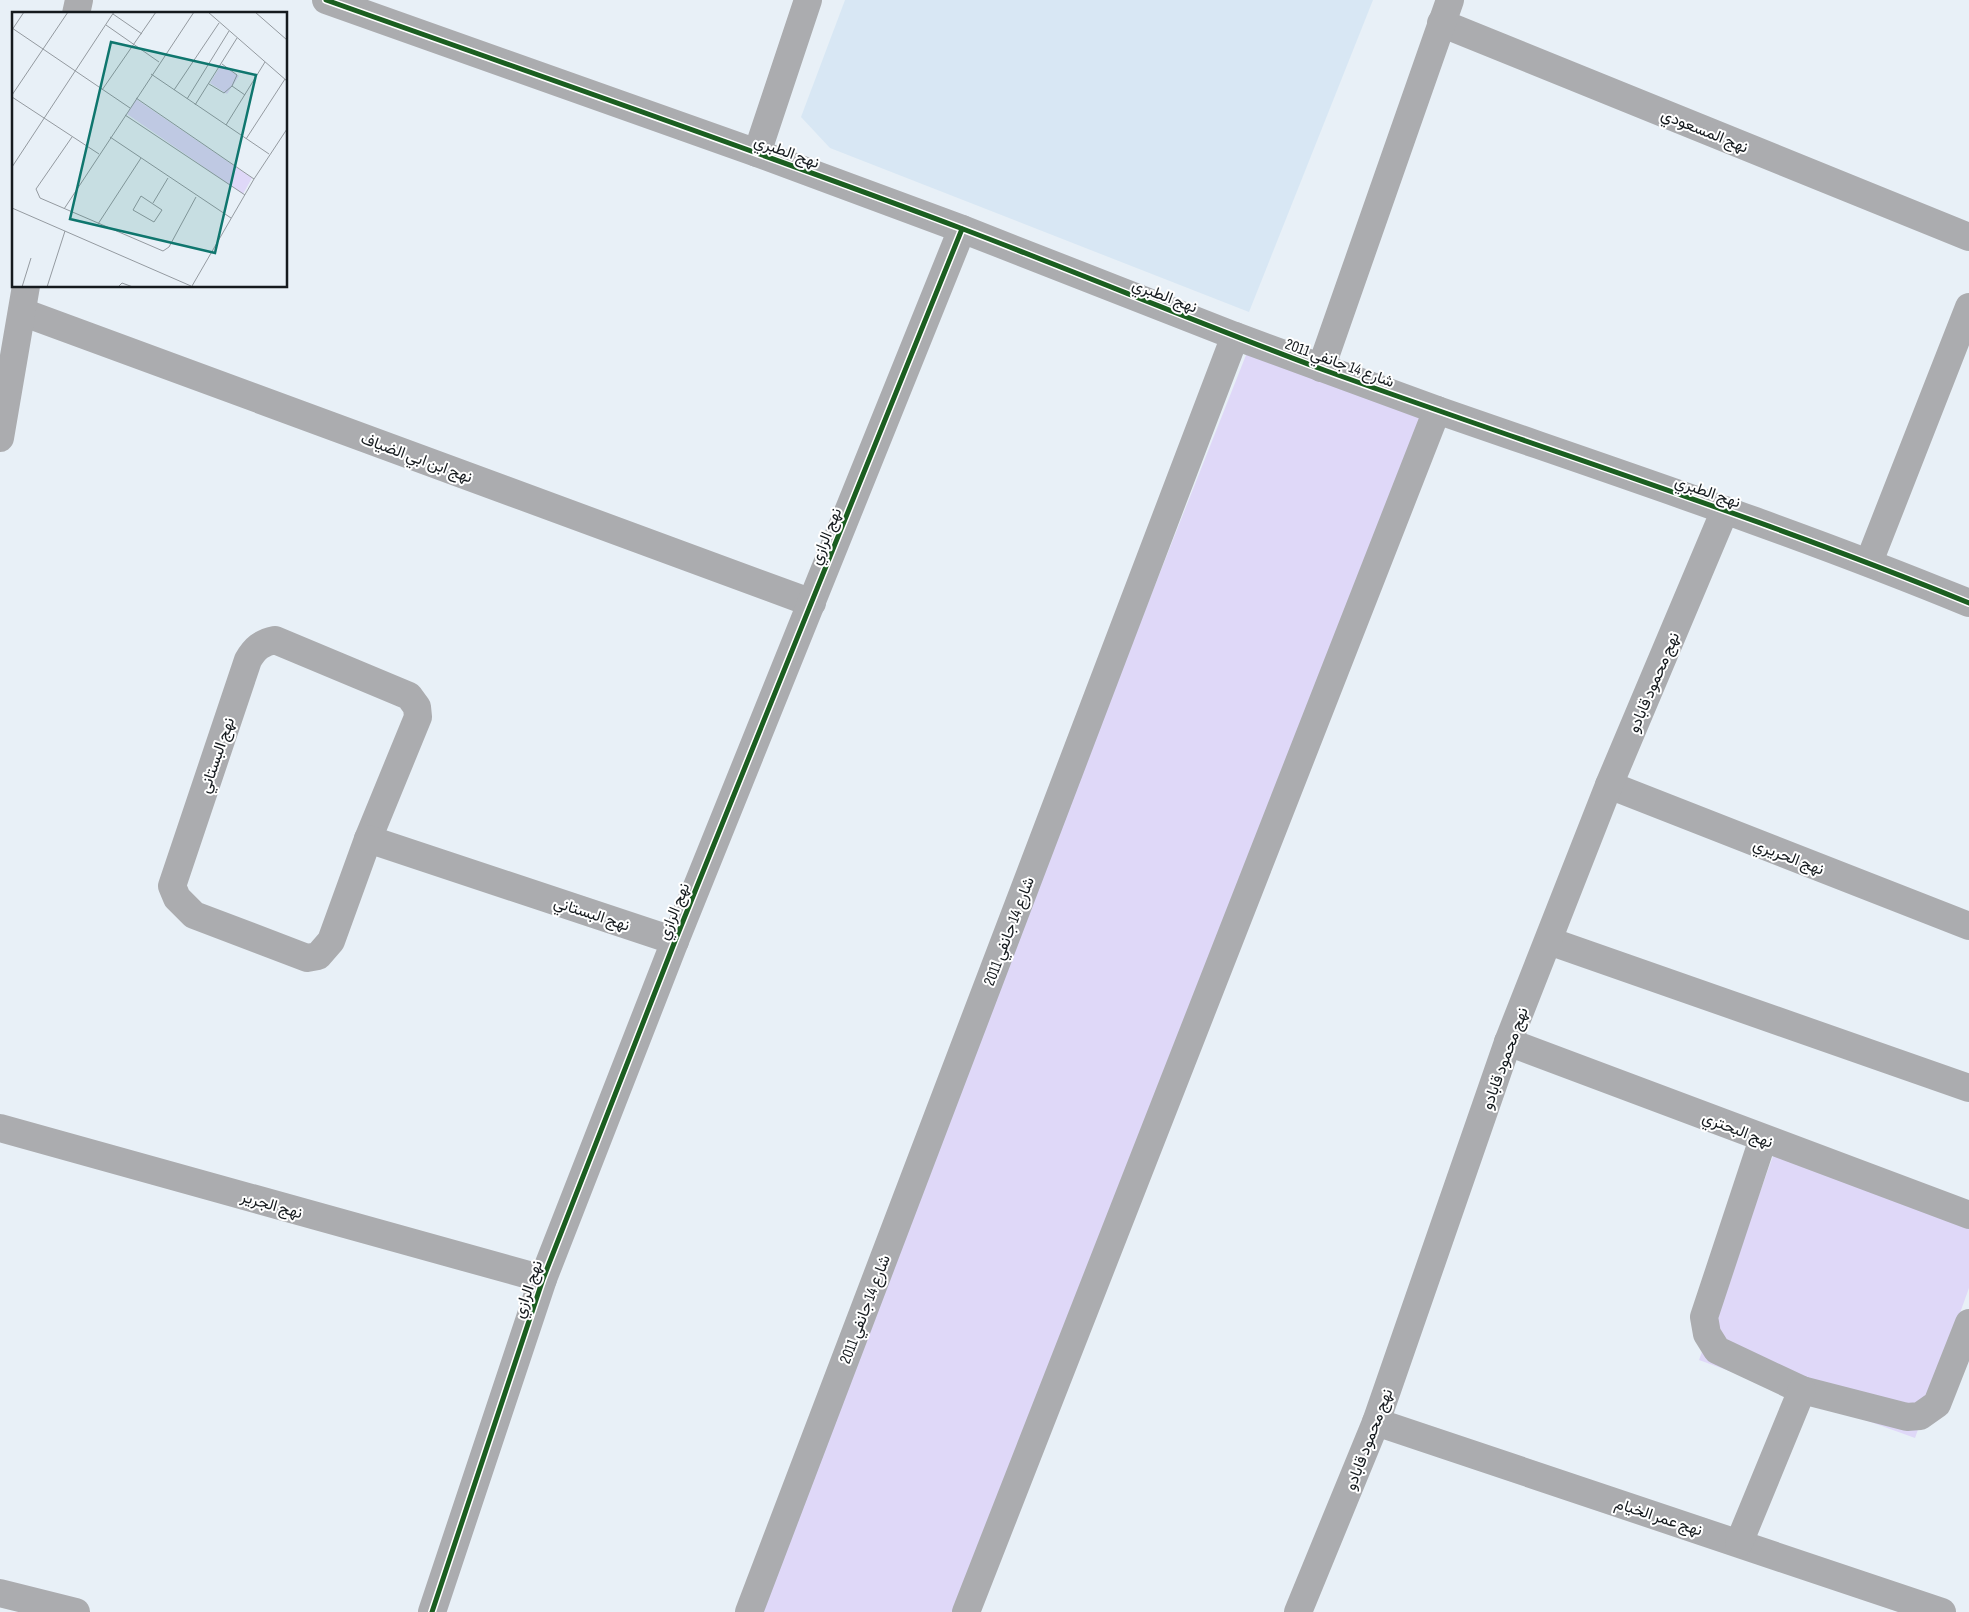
<svg xmlns="http://www.w3.org/2000/svg" width="1969" height="1612" font-family="'Sofia Sans Condensed',Vazirmatn,sans-serif">
<style>
.built{fill:#d8e7f4}
.green{fill:#dfd8f8}
.lines{fill:none;stroke-linecap:round;stroke-linejoin:round}
.minor{stroke:#abacaf;stroke-width:28}
.tertiary{stroke:#abacaf;stroke-width:28}
.cycleway-casing{stroke:#fff;stroke-width:8}
.cycleway{stroke:#1b5e20;stroke-width:5}
.labels{text-anchor:middle;stroke-width:4;stroke-linejoin:round;paint-order:stroke}
.street-label{font-size:16px;fill:#151a1e;stroke:#fff}
.inset-road{fill:none;stroke:#949aa0;stroke-width:1}
.view{fill:#0f766e;fill-opacity:0.15;stroke:#0f766e;stroke-width:2.5}
.inset-edge{fill:none;stroke:#151a1e;stroke-width:2.5}
</style>
<rect width="100%" height="100%" fill="#e8f0f7"/>
<polygon class="built" points="845,0 1373,0 1249,312 830,148 801,117"/>
<g class="green">
<polygon points="1248,350 1431,406 964,1612 749,1612"/>
<polygon points="1777,1145 1969,1211 1969,1288 1915,1438 1699,1360"/>
</g>
<g class="lines">
<g class="minor">
<polyline points="326,0 757,153 962,229 1235,336"/>
<polyline points="76,14 79,0"/>
<polyline points="1441,23 1969,237"/>
<polyline points="757,153 808,0"/>
<polyline points="22,312 812,603"/>
<path d="M1437,410C1615,472 1794,531 1969,603"/>
<polyline points="0,438 26,286"/>
<polyline points="1869,562 1969,307"/>
<path d="M275,640L409,696L417,707L418,717L368,839L331,941L318,956L307,958L194,915L177,898L172,886L248,660C255,648 261,643 275,640Z"/>
<polyline points="1609,785 1969,926"/>
<polyline points="368,839 675,941"/>
<polyline points="1549,941 1969,1088"/>
<polyline points="1508,1042 1969,1215"/>
<polyline points="0,1128 543,1279"/>
<polyline points="1763,1139 1704,1317 1707,1334 1717,1350 1802,1390 1907,1417 1920,1416 1937,1404 1969,1323"/>
<polyline points="1376,1422 1942,1612"/>
<polyline points="1739,1543 1802,1390"/>
<polyline points="432,1612 543,1279 675,941 962,229"/>
<polyline points="1298,1612 1376,1422 1508,1042 1609,785 1725,510"/>
</g>
<g class="tertiary">
<polyline points="1321,368 1450,0"/>
<polyline points="0,1593 76,1612"/>
<polyline points="749,1612 1235,336 1437,410 966,1612"/>
</g>
<defs>
<g id="cycleway">
<path d="M326,0C539,76 752,149 963,229C1084,275 1203,325 1324,370C1539,448 1757,516 1969,603"/>
<polyline points="432,1612 543,1279 675,941 962,229"/>
</g>
</defs>
<use href="#cycleway" class="cycleway-casing"/>
<use href="#cycleway" class="cycleway"/>
</g>
<g class="labels">
<g class="street-label">
<text transform="translate(1705 130) rotate(22)" y="6">نهج المسعودي</text>
<text transform="translate(787 151) rotate(20)" y="6">نهج الطبري</text>
<text transform="translate(1165 295) rotate(21)" y="6">نهج الطبري</text>
<text transform="translate(1340 362) rotate(20)" y="6">شارع 14 جانفي 2011</text>
<text transform="translate(417 457) rotate(20)" y="6">نهج ابن ابي الضياف</text>
<text transform="translate(1708 491) rotate(19)" y="6">نهج الطبري</text>
<text transform="translate(825 536) rotate(-68)" y="6">نهج الرازي</text>
<text transform="translate(1653 682) rotate(-67)" y="6">نهج محمود قابادو</text>
<text transform="translate(216 755) rotate(-71)" y="6">نهج البستاني</text>
<text transform="translate(1789 856) rotate(21)" y="6">نهج الحريري</text>
<text transform="translate(673 911) rotate(-68)" y="6">نهج الرازي</text>
<text transform="translate(592 913) rotate(18)" y="6">نهج البستاني</text>
<text transform="translate(1008 931) rotate(-69)" y="6">شارع 14 جانفي 2011</text>
<text transform="translate(1504 1058) rotate(-70)" y="6">نهج محمود قابادو</text>
<text transform="translate(1738 1129) rotate(21)" y="6">نهج البحتري</text>
<text transform="translate(272 1204) rotate(16)" y="6">نهج الجرير</text>
<text transform="translate(527 1289) rotate(-71)" y="6">نهج الرازي</text>
<text transform="translate(864 1309) rotate(-69)" y="6">شارع 14 جانفي 2011</text>
<text transform="translate(1368 1439) rotate(-69)" y="6">نهج محمود قابادو</text>
<text transform="translate(1659 1516) rotate(18)" y="6">نهج عمر الخيام</text>
</g>
</g>
<g transform="translate(12 12)">
<rect width="275" height="275" fill="#e8f0f7"/>
<path d="M209,53L227,64L215,82L198,71ZM124,87L240,166L231,182L115,102Z" fill="#dfd8f8"/>
<path class="inset-road" d="M196,0L275,69M243,0L275,28M101,2L130,22M94,13L147,50M0,16L118,96M0,18L12,0M139,62L257,142M197,72L212,81L220,74L225,63L210,52M220,74L233,83M90,78L144,0M162,78L207,11M0,83L56,0M0,85L87,142M124,86L242,167M175,87L217,19M183,93L225,26M113,103L233,183M214,113L253,50M60,125L24,177L28,186L151,239L157,235L184,185M98,125L219,206M234,127L273,67M0,155L102,0M129,184L150,198L142,210L121,198ZM141,191L156,166M0,196L179,274M52,197L182,0M86,212L129,146M180,274L242,167L275,117M10,275L19,246M35,275L53,219M106,275L110,271L121,275"/>
<path class="view" d="M99,30L244,63L203,241L58,207Z"/>
<rect width="275" height="275" class="inset-edge"/>
</g>
</svg>
